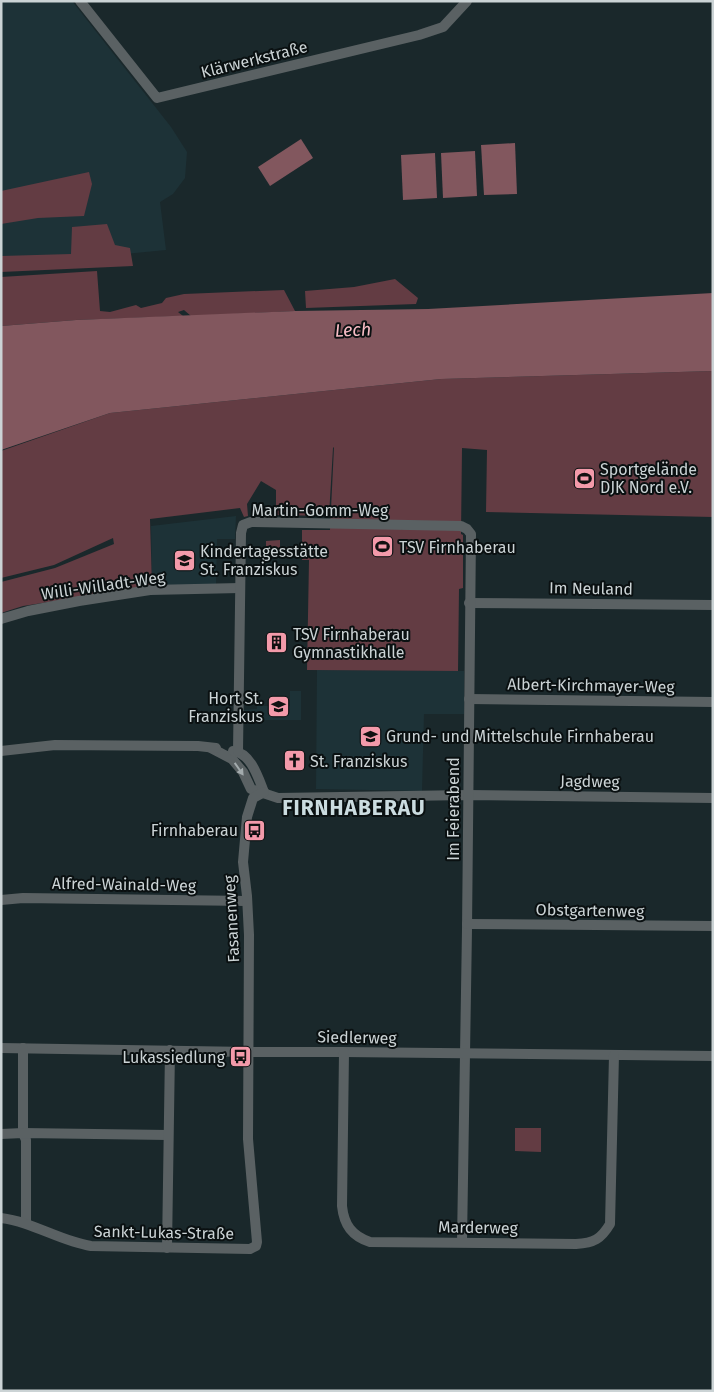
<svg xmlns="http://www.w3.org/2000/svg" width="714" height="1392" font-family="'Fira Sans',sans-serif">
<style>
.built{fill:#1d3237}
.green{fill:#633c43}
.water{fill:#82575e}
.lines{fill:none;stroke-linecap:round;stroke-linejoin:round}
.minor{stroke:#5a6163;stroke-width:10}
.oneway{fill:#a3abad}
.labels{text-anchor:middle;stroke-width:4;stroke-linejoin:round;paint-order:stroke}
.street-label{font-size:16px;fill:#cbd3d5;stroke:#0a1011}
.poi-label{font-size:16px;fill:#cbd3d5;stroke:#0a1011;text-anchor:start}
.water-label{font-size:18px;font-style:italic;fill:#f8bcc5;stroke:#0a1011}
.district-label{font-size:21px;font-weight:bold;letter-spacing:1px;fill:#cbdce0;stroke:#0a1011}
</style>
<rect width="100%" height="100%" fill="#1a282b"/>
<g class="built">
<polygon points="1,1 72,1 171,127 187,152 185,178 173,194 160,202 166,250 1,266"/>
<polygon points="236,516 235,539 217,539 216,586 152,586 151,526"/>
<polygon points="317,670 464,671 464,714 424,714 422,791 316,789"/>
<polygon points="290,691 301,691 301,720 264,720 264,723 244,724 244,710 257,709 257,706 290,706"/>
</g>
<g class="green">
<polygon points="89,172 92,184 84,216 38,218 1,224 1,191"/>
<polygon points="107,224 115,245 130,248 133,266 1,272 1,256 71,254 72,227"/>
<polygon points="97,271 100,311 110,312 136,305 141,308 162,303 166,298 184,294 284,290 295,311 191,316 184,310 178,312 183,316 76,320 1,326 1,277"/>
<polygon points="395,279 418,298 416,304 306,308 305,291 354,287"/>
<polygon points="713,371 713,517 486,512 487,450 462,448 461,534 463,535 463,588 459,589 458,671 307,670 309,560 302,560 302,530 330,530 334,447 333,448 329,516 276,515 276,490 261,481 247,504 248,516 244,517 240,508 150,519 152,586 23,606 1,613 1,582 55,568 114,544 113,538 54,565 1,578 1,451 110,413 441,379"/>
<polygon points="280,540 280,553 266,554 266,541"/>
<polygon points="515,1128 541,1128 541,1152 515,1151"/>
</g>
<g class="water">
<polygon points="301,139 313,158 270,186 258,167"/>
<polygon points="515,143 517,194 484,195 481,145"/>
<polygon points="475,151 477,196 443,198 441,153"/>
<polygon points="435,153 437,198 403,200 401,155"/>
<polygon points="713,293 713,371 441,379 110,413 1,450 1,326 76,320 295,311 428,309"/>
</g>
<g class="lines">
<g class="minor">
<polyline points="80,1 157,98 419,35 443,27 467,1"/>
<polyline points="469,603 713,605"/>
<polyline points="1,619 28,611 79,601 150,590 240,588"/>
<polyline points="469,699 713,702"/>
<polyline points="211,748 232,759 243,772 251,789 278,798 468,795 713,798"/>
<polyline points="1,751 55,745 198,746 216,748"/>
<path d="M233,751C251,753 258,777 264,792"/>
<polyline points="238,751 241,533 243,525 251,522 461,526 467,529 471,534 467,929 462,1242"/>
<polyline points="1,900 23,898 247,901"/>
<polyline points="467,924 713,926"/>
<polyline points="1,1048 249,1052 343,1052 713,1056"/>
<polyline points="23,1048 23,1133 26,1140 26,1223"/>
<path d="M344,1052L342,1206C344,1225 352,1236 370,1242L576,1244C594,1243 601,1239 610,1224L614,1055"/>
<polyline points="1,1134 23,1133 168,1135"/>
<path d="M1,1218C33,1222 60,1241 91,1246L250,1249L256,1246L257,1242L248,1139L249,935L247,896L243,862L247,817L253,798L264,792"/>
<polyline points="167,1248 170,1050"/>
</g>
</g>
<defs><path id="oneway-solid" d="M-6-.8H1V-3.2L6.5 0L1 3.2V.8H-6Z" transform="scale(1.25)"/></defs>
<use class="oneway" href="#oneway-solid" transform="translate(239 769) rotate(55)"/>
<defs>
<symbol id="stadium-square" viewBox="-11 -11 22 22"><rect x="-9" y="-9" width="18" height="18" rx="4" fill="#f39aaa" stroke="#0a1011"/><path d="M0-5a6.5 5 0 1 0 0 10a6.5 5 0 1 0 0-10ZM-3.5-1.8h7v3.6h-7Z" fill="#111"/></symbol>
<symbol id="school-square" viewBox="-11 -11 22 22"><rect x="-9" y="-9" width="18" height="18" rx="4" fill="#f39aaa" stroke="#0a1011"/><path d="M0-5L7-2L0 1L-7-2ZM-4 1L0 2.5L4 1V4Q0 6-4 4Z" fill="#111"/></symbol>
<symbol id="building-square" viewBox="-11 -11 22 22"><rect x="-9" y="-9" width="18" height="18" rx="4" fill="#f39aaa" stroke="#0a1011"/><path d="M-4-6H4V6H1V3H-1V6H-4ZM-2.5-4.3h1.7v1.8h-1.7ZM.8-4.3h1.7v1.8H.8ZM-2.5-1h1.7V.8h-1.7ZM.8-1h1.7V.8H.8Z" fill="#111"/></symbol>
<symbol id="church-square" viewBox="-11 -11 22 22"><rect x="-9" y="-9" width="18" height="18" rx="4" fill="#f39aaa" stroke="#0a1011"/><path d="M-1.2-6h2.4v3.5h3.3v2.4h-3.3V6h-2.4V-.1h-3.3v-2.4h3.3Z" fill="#111"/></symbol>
<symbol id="bus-square" viewBox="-11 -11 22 22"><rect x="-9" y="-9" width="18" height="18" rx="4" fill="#f39aaa" stroke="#0a1011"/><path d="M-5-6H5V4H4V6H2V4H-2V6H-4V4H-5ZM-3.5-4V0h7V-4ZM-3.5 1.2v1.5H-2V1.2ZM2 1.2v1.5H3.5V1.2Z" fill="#111"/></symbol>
</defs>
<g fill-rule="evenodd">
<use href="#stadium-square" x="572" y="466" width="25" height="25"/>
<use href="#stadium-square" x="370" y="534" width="25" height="25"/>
<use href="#school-square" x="172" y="548" width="25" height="25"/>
<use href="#building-square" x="264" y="630" width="25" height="25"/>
<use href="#school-square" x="266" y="694" width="25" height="25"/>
<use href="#school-square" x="358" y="724" width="25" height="25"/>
<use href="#church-square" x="282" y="748" width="25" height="25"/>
<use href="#bus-square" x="242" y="818" width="25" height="25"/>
<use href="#bus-square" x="228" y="1044" width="25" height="25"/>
</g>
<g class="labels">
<g class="street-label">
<text transform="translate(254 59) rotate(-14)" y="6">Klärwerkstraße</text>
<text x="320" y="516">Martin-Gomm-Weg</text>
<text transform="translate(103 585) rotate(-8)" y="6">Willi-Willadt-Weg</text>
<text transform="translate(591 588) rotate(1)" y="6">Im Neuland</text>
<text transform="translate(591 685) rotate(1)" y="6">Albert-Kirchmayer-Weg</text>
<text transform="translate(590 781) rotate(1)" y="6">Jagdweg</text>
<text transform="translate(453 809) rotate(-90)" y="6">Im Feierabend</text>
<text transform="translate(124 884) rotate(1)" y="6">Alfred-Wainald-Weg</text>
<text transform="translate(590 910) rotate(1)" y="6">Obstgartenweg</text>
<text transform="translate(231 919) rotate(-93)" y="6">Fasanenweg</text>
<text transform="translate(357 1037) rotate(1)" y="6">Siedlerweg</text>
<text transform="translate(478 1227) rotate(1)" y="6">Marderweg</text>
<text transform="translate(164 1232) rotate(1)" y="6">Sankt-Lukas-Straße</text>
</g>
<g class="poi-label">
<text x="600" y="475">Sportgelände<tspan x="600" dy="18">DJK Nord e.V.</tspan></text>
<text x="399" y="553">TSV Firnhaberau</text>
<text x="200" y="557">Kindertagesstätte<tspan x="200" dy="18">St. Franziskus</tspan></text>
<text x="293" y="640">TSV Firnhaberau<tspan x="293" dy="18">Gymnastikhalle</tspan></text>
<text x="263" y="704" text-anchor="end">Hort St.<tspan x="263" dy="18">Franziskus</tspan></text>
<text x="386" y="742">Grund- und Mittelschule Firnhaberau</text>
<text x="310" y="767">St. Franziskus</text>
<text x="238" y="836" text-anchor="end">Firnhaberau</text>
<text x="225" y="1063" text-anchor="end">Lukassiedlung</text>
</g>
<g class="water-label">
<text transform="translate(353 330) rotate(-2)" y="6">Lech</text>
</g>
<g class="district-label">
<text x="354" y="815">FIRNHABERAU</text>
</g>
</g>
<rect width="714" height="1392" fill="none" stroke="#cbd3d5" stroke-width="5"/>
</svg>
